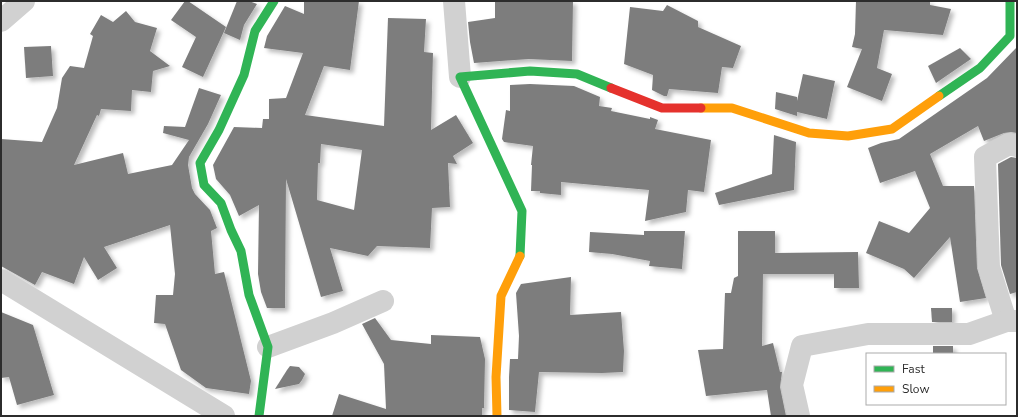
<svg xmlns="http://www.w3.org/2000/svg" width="1018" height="417" font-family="'Nunito Sans',sans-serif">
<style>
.building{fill:#7d7d7d;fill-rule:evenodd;filter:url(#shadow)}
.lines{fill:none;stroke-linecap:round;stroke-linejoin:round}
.street{stroke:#d1d1d1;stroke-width:22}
.fast{stroke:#30b455;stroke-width:9}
.slow{stroke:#ff9f0a;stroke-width:9}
.jam{stroke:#e5322d;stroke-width:9}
</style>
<defs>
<filter id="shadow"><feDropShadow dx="3.5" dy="3.5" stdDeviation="2" flood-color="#0004"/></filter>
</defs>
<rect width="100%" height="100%" fill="#fff"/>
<g class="building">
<polygon points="185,1 188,1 226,27 203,77 182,67 196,37 171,20"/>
<polygon points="237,1 249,1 257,4 244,25 240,40 224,33"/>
<path d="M304,1H359L350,70L324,66L305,115L384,126L388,18L426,19L424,52L433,53L431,130L456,115L473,143L453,156L457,164L448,163L450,207L432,208L430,248L377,246L368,256L330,248L343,291L321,297L286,179L285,308H267L261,292L258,274L259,205L239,216L230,195L216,179L213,165L234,127L262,128L263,119H269V99L286,98L303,53L264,48L267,36L285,6L304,14ZM321,144L362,150L354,210L317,200L318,163H320Z"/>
<polygon points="495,1 573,1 572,61 529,59 474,63 470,42 468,22 495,18"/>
<polygon points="856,1 930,1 930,5 951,9 943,35 884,30 877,68 892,74 882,101 847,87 862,49 852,47 855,34"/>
<polygon points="667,5 698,21 698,27 741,46 733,68 722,67 718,93 669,89 667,96 664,96 652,90 653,75 624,64 630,7 663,11"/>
<polygon points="126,11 135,22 157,28 150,51 170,66 153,71 151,92 132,90 131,111 101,109 99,116 97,115 74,165 123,153 128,174 172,165 189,140 163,133 164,126 185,127 199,88 221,95 208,124 189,157 188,165 192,188 195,194 210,210 217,228 211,231 215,274 224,272 251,381 249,394 206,388 181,370 165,324 154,323 156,295 173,295 175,274 170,225 104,247 117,268 98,280 84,257 74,284 42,272 35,285 1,266 1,139 42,142 57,108 62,78 70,66 84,68 93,36 90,34 101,15 113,22"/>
<polygon points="51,46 53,76 26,78 24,47"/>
<polygon points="1017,47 1017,133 1011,132 1004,133 984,141 978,126 930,154 943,186 974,186 977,268 986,298 960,302 950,237 914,278 904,269 866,253 879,221 909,233 930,208 915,171 880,183 868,148 881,143 899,139 987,78"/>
<polygon points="960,48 971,59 936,83 928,66"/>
<polygon points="803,74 835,81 827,119 797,112 797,116 775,109 776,92 797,97 797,101"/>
<polygon points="530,84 574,86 600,97 599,106 612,108 611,111 650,119 650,117 658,120 655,129 711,140 704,192 688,190 686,212 645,221 649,190 561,182 561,195 540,193 540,191 531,191 532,165 531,165 533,146 504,142 502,139 506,110 510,111 510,85"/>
<polygon points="774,135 796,142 794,190 719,205 715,193 772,174"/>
<polygon points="1011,157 1017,158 1017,292 1010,294 1001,265 998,164"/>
<polygon points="644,231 685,231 682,269 649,266 650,261 612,254 589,252 590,232 644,235"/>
<polygon points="738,231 775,231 775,253 858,252 859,288 834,288 834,274 763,274 762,346 773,343 780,372 782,372 780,387 786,416 771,416 767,390 706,396 698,350 723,349 725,293 731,293 734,278 738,276"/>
<polygon points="571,277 570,315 621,312 624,351 623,372 602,373 539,372 535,412 509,410 509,377 510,359 518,359 519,336 516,293 521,284"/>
<polygon points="931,308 952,308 952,322 932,322"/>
<polygon points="1,312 33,325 54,395 17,405 9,377 1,378"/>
<polygon points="375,318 391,340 431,344 431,335 480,337 485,359 484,408 482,408 482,416 332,416 339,394 386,409 384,364 362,324"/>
<rect x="933" y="346" width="20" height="8"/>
<polygon points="290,366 299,367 305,374 302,380 299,384 275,389 287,370"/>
</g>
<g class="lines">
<g class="street">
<polyline points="454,1 460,77"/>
<polyline points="1,21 24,1"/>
<polyline points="1,280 224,416"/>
<polyline points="1006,321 989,267 985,157 1009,144 1017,146"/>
<polyline points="268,347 333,323 383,301"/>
<polyline points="799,416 792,385 802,346 868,334 969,334 1006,321 1017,321"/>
</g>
<g class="fast">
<polyline points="939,96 980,68 1010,36 1010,1"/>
<polyline points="520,256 522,211 460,77 530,71 577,74 611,88"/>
<polyline points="259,416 268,347 249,295 241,251 231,230 221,203 204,185 200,163 219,130 244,75 255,31 274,1"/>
</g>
<g class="slow">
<polyline points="701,108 732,108 809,133 848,136 892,129 939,96"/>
<polyline points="497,416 496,377 501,296 520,256"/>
</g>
<polyline class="jam" points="611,88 662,108 701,108"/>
</g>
<rect width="1018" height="417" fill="none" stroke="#2c2c2c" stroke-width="4"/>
<rect x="866" y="353" width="140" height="52" fill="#ffffff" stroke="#ababab"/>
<rect x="874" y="366" width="20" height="6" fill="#30b455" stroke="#ababab"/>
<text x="902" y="373" font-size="12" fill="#2c2c2c">Fast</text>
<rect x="874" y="386" width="20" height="6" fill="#ff9f0a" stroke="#ababab"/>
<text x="902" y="393" font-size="12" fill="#2c2c2c">Slow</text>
</svg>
